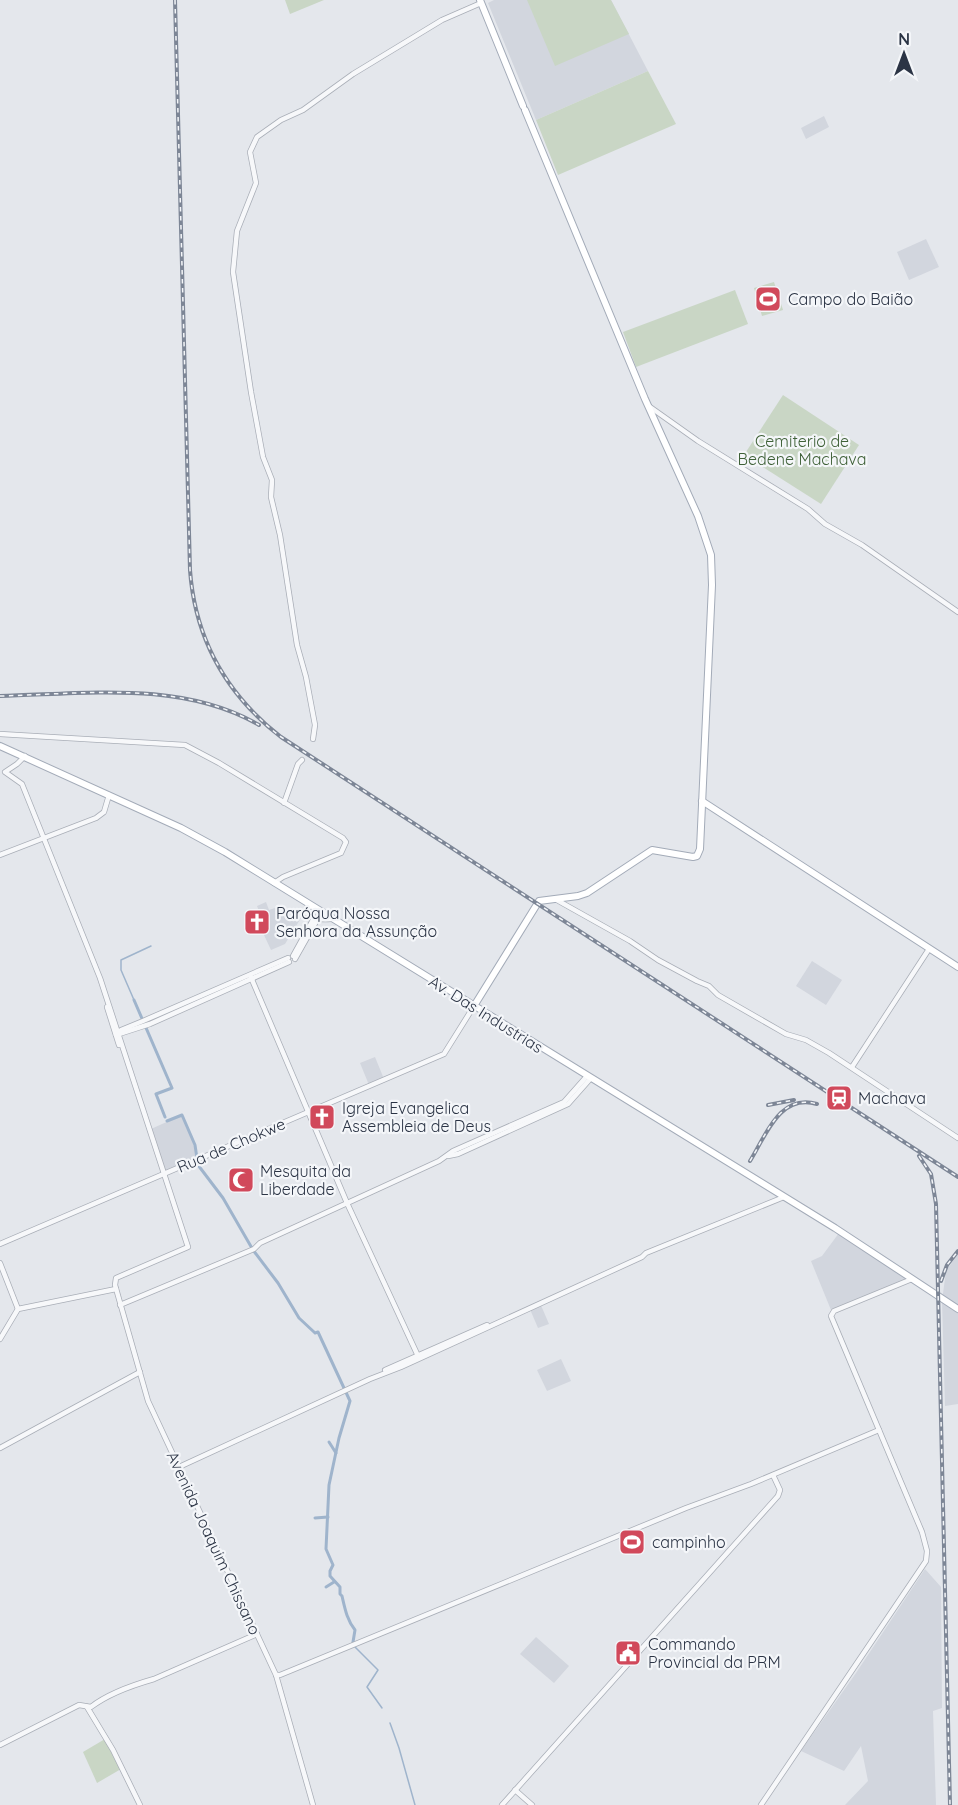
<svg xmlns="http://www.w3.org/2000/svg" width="958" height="1805" font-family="Quicksand,sans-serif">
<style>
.built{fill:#d2d6de}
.green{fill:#c9d6c5}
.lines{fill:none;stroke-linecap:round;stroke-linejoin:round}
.stream{stroke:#9fb4cc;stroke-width:1.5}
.canal{stroke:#9fb4cc;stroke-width:3}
.minor-casing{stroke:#a9aeb7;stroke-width:6}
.major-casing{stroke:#a3abb8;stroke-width:8}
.minor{stroke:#f7f8fa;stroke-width:4.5}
.major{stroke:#fff;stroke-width:6}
.rail-casing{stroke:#7d8696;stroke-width:4}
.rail{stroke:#f4f6f9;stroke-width:1.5;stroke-dasharray:4.5;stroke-linecap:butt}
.labels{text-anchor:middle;stroke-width:4.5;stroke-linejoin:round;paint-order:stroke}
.poi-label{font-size:16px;fill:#2b3445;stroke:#f4f6f9;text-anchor:start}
.park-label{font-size:16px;fill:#3f6138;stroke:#f4f6f9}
.street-label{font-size:16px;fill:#2b3445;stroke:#f4f6f9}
</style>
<rect width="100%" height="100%" fill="#e4e7ec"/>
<g class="built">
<polygon points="494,0 611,0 648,71 536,120 488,3"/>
<polygon points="824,116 829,127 806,139 801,128"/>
<polygon points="926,239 939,267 909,280 897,252"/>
<polygon points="266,902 269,910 275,908 297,922 304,913 285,944 271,950 264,935 268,933 257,906"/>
<polygon points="812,961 842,980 826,1005 796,986"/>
<polygon points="375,1057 384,1079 369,1085 360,1063"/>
<polygon points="182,1115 193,1142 197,1159 166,1172 151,1129"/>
<polygon points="839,1233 906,1276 907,1279 834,1311 831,1310 811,1261 822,1256"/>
<polygon points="958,1254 958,1404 945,1406 942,1301 946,1271"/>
<polygon points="540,1303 549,1324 538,1328 529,1307"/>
<polygon points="561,1359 571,1381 547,1391 537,1370"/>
<polygon points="925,1569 941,1587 942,1708 933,1711 936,1805 845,1805 868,1781 861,1746 844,1771 801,1751 856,1673"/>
<polygon points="536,1637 569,1666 554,1683 520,1654"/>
</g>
<g class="green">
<polygon points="285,0 324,0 290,14"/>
<polygon points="527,0 611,0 629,34 555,66"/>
<polygon points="648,71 676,124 558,175 536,120"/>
<polygon points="774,282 783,310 762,316 754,288"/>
<polygon points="735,290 748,324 636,367 623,332"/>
<polygon points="783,395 859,445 821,504 744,455"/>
<polygon points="105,1739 121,1769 97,1783 83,1752"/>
</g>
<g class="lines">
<g class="stream">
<polyline points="134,1000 121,970 121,960 151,946"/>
<polyline points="355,1647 378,1670 367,1687 382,1708"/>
<polyline points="390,1723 399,1748 415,1805"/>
</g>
<g class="canal">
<polyline points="134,1000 172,1088 156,1094 165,1117"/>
<polyline points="167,1121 182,1115 195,1145 198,1165 223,1198 253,1250 278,1283 299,1318 314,1332"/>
<path d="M315,1333L318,1332L350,1401L339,1438L329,1485L326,1549L333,1565L330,1571V1576L340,1587V1594L342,1596C345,1609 347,1620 355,1630L353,1642"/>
<polyline points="329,1442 336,1453"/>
<polyline points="315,1518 328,1517"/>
<polyline points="326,1587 334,1582"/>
</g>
<defs>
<g id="minor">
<polyline points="650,407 698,441 808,509 825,524 862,545 958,612"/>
<polyline points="0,734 185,745 219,763 343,838 346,842 341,853 283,877 274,883"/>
<polyline points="313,739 315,725 306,677 297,645 280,535 271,497 272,480 263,457 251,392 233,272 237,231 256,183 250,152 257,137 281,120 303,110 353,74 442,20 481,3"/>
<polyline points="25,756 17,764 5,772 22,784 100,978 188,1247 116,1278 115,1285 148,1401 276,1675 313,1805"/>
<polyline points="284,803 298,764 302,760"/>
<polyline points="0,855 96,818 104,812 109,795"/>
<polyline points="555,899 630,941 658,960 697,981 709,986 718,995 786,1034 806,1040 829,1053 958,1138"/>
<path d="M311,905L305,912C315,919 319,920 331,919"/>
<polyline points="293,956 314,918"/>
<polyline points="295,959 317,920"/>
<polyline points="250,975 347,1203 418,1356"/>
<polyline points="107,1007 119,1045"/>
<polyline points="119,1034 121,1030 143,1021 288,958"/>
<polyline points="116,1035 150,1024 289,962"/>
<polyline points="852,1067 929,949"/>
<polyline points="448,1156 458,1154 568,1104 591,1078"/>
<polyline points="0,1244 444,1054 474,1006"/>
<polyline points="0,1263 18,1309"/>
<polyline points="120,1305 254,1249 260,1243 439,1161 453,1151 564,1102 587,1076"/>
<polyline points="0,1339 18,1309 116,1289"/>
<polyline points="385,1370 487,1325"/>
<polyline points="0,1448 140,1372"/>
<polyline points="179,1467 370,1379 401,1367 642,1257 646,1253 784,1197"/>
<polyline points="276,1675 280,1675 686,1508 751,1484 879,1430"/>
<polyline points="87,1707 113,1750 140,1805"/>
<path d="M0,1745L79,1705L91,1707C109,1693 133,1685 154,1679L257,1634"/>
<polyline points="515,1790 532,1805"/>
<polyline points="502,1805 778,1496 780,1490 773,1475"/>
<polyline points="761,1805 926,1561 927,1551 922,1532 831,1316 834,1311 912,1279"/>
</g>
<g id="major">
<polyline points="480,0 523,106"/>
<polyline points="0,746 181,828 225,852 835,1228 958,1309"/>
<polyline points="702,801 958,967"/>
<polyline points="474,1006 539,901 578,896 587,893 652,850 693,857 697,856 700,849 712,585 711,555 698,516 645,399 525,110"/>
</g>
</defs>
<use href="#minor" class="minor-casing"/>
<use href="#major" class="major-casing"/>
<use href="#minor" class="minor"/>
<use href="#major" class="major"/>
<defs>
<g id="rail">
<path d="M175,0L190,570C195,639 227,695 281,737L958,1177"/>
<path d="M0,696C85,694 181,680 259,725"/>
<polyline points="768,1105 794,1100"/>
<polyline points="919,1156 931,1174 936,1204 950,1805"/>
<path d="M750,1161C766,1135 780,1093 817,1104"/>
<polyline points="941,1281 947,1265 958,1251"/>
</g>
</defs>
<use href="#rail" class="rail-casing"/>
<use href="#rail" class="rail"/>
</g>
<defs>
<symbol id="stadium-square" viewBox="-11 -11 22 22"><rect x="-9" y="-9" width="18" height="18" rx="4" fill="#d1495b" stroke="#f4f6f9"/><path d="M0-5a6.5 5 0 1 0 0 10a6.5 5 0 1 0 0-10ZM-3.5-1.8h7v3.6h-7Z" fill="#fff"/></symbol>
<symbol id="church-square" viewBox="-11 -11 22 22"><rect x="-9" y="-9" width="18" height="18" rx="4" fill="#d1495b" stroke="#f4f6f9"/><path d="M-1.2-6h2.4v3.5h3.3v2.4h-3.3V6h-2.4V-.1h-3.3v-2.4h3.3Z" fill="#fff"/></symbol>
<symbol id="station-square" viewBox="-11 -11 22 22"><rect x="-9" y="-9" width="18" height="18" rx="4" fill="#d1495b" stroke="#f4f6f9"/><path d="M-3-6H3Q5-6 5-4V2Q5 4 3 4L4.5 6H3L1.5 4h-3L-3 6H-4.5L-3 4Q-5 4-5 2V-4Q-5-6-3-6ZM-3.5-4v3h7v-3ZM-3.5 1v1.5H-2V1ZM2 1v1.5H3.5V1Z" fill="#fff"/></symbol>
<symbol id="mosque-square" viewBox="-11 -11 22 22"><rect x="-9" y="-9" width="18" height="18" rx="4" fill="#d1495b" stroke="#f4f6f9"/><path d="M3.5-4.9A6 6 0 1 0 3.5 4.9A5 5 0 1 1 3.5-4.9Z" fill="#fff"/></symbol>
<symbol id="civic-square" viewBox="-11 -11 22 22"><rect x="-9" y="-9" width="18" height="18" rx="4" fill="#d1495b" stroke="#f4f6f9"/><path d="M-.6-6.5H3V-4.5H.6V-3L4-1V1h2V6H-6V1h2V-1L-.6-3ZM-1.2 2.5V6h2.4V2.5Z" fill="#fff"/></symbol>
</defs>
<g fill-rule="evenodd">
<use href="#stadium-square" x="753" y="284" width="30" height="30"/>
<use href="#church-square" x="242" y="907" width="30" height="30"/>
<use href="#station-square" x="824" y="1083" width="30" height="30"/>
<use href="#church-square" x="307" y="1102" width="30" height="30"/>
<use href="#mosque-square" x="226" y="1165" width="30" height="30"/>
<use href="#stadium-square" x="617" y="1527" width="30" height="30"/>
<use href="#civic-square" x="613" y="1638" width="30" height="30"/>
</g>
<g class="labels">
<g class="poi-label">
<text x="788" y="305">Campo do Baião</text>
<text x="276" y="919">Paróqua Nossa<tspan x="276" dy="18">Senhora da Assunção</tspan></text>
<text x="858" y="1104">Machava</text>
<text x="342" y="1114">Igreja Evangelica<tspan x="342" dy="18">Assembleia de Deus</tspan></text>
<text x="260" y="1177">Mesquita da<tspan x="260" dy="18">Liberdade</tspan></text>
<text x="652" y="1548">campinho</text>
<text x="648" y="1650">Commando<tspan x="648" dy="18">Provincial da PRM</tspan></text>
</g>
<g class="park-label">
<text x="802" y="447">Cemiterio de<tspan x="802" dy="18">Bedene Machava</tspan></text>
</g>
<g class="street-label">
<text transform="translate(486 1014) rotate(32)" y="6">Av. Das Industrias</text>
<text transform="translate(231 1145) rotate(-23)" y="6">Rua de Chokwe</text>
<text transform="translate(214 1543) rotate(65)" y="6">Avenida Joaquim Chissano</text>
</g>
</g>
<g transform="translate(904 54)" stroke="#f4f6f9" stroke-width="4.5" paint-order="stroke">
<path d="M0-4.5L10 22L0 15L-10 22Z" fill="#2b3445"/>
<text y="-9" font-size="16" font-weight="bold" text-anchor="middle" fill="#2b3445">N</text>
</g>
</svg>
